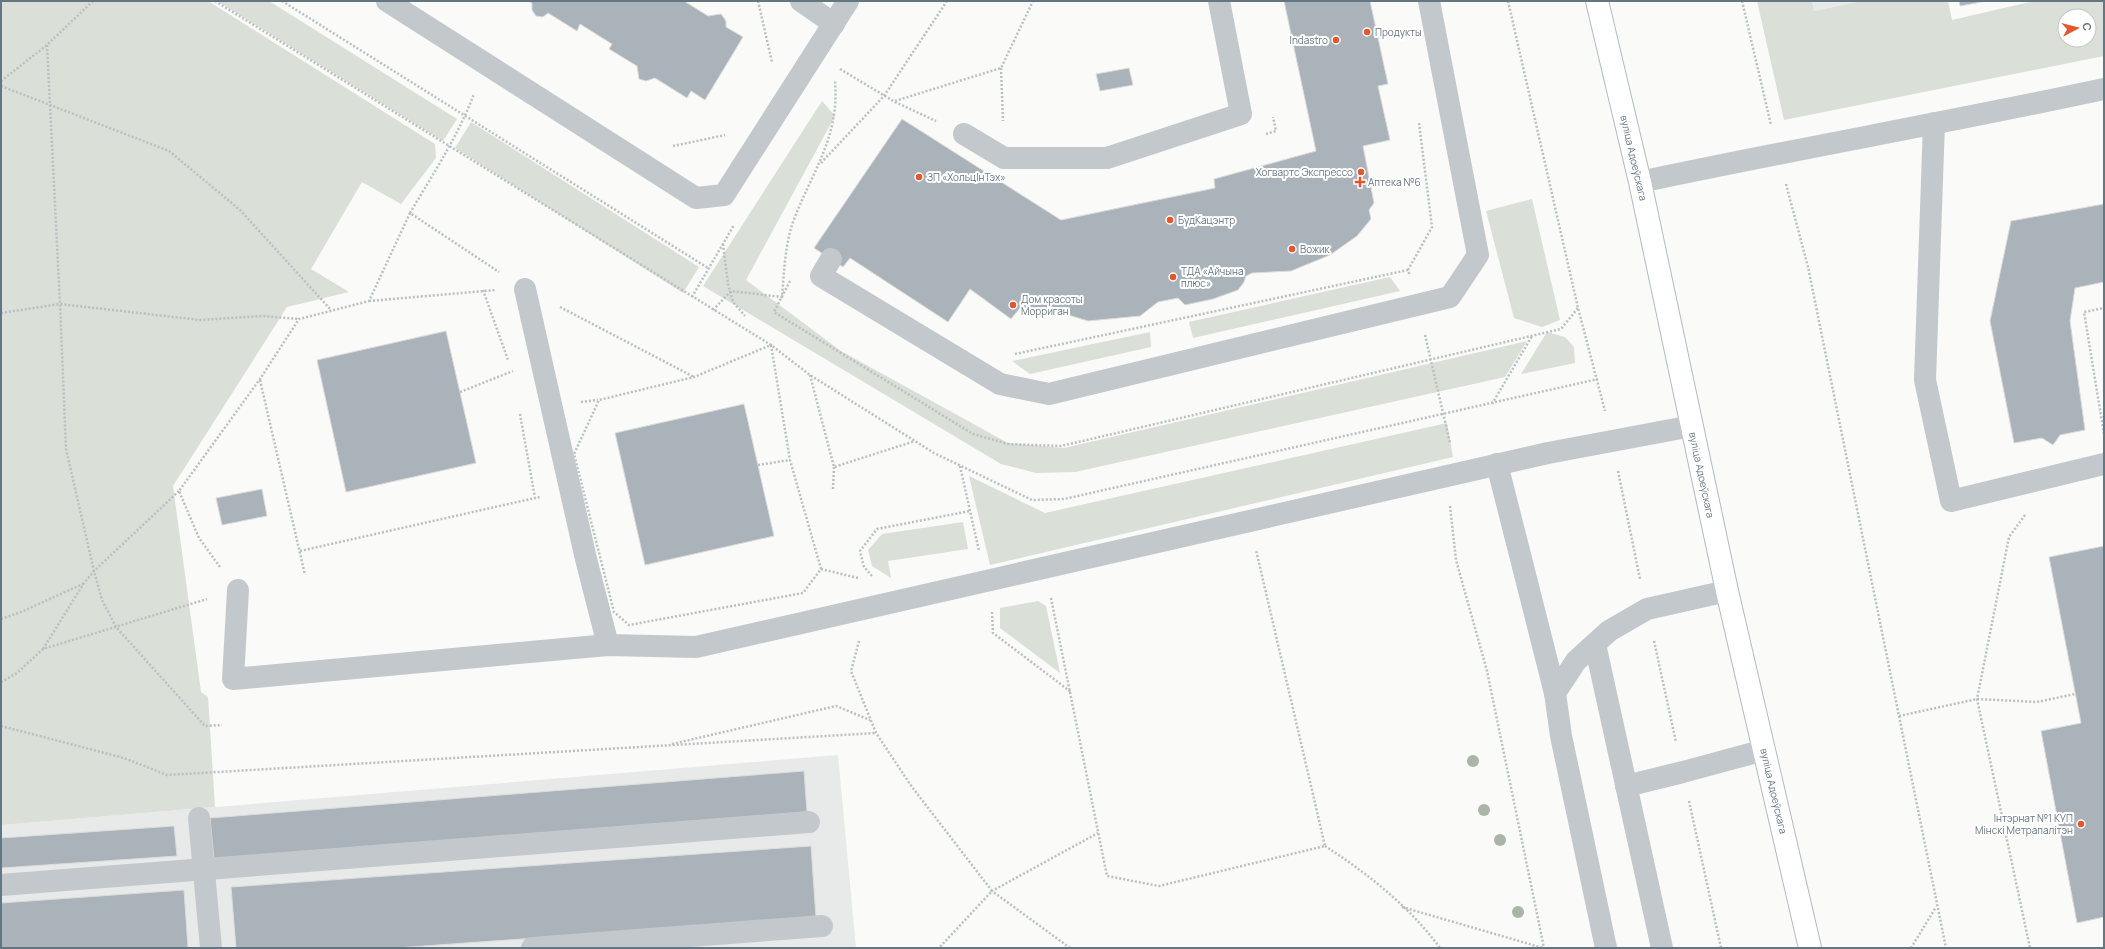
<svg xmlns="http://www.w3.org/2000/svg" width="2105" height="949" font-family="Manrope,sans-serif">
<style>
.built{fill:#e8e9e9}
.green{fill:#dadfd7;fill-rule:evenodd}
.building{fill:#aab3b9;stroke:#dcdcda}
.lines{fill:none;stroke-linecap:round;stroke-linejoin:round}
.secondary-casing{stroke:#b3babf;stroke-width:24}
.path{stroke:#bbbfc2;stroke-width:2.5;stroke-dasharray:2 2;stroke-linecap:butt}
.service{stroke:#c3c8cc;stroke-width:22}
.secondary{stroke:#fff;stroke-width:22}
.tree{fill:#aab4a7}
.poi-dot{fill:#e4572e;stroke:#fff;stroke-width:1.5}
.labels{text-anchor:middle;stroke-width:4;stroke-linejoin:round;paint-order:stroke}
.poi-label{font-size:10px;fill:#657683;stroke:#fff;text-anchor:start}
.street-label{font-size:10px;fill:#657683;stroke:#fff}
</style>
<rect width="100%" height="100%" fill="#fafaf8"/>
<g class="built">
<polygon points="1812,1 1861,1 1814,11"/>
<polygon points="838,755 856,948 1,948 1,825"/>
</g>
<g class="green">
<polygon points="1,1 208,1 435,144 436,158 401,204 362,182 311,269 349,292 287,307 173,486 201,692 208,697 215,807 1,825"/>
<polygon points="217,1 269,1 457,119 443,141"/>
<path d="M1757,1H1812L1814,11L1861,1H1948L1952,20L2034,1H2104V56L1784,120ZM2065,16H2089V40H2065Z"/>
<polygon points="822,101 835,116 746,280 841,351 1008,443 1064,448 1527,341 1505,377 1075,472 1036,473 1001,464 703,286"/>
<polygon points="471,122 699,267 683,293 455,148"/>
<polygon points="1532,199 1560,320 1542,327 1514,318 1486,211"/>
<polygon points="1390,277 1400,291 1193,338 1189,322"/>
<polygon points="1150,332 1151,347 1030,374 1012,361"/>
<polygon points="1547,332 1565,337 1574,347 1575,363 1521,374"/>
<polygon points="1447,423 1453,457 990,565 969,476 1045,513"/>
<polygon points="963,522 968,549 888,561 891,578 872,566 868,550 882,534"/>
<polygon points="1038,601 1046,606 1060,673 1000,628 1000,608"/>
</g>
<g class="building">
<polygon points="528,1 684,1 708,16 721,14 726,21 726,27 743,37 705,100 691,91 687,98 655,78 646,81 639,79 637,66 609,49 612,44 580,24 577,31 548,13 543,17 536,16 532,10 532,3"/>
<polygon points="1284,1 1370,1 1388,84 1378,86 1390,140 1363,146 1374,203 1369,210 1371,219 1357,236 1330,255 1291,271 1252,273 1246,276 1244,282 1238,290 1213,299 1185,305 1178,298 1158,302 1140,316 1088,321 1052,310 1020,308 1011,319 970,289 948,322 850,258 843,267 814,248 902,119 1061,220 1215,188 1214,179 1316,151"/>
<polygon points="1959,1 1987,1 1960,6"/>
<polygon points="1129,68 1133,85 1100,91 1096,74"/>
<polygon points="2104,204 2104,282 2075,288 2070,321 2085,430 2060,435 2053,445 2042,438 2014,443 1990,321 2011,221"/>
<polygon points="446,331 476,463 346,492 317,360"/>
<polygon points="744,404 774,536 645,565 615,433"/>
<polygon points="262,489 267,516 222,525 216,498"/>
<polygon points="2104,546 2104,917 2077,923 2041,731 2081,723 2049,557"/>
<polygon points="804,771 807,812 214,859 210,818"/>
<polygon points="174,826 177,856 1,868 1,838"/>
<polygon points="811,846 816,918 396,948 236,948 231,887"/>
<polygon points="184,890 188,948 1,948 1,903"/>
</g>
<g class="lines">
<defs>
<polyline id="secondary" points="1597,1 1640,182 1727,591 1810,948"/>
</defs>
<use href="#secondary" class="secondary-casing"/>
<g class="path">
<polyline points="215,1 771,345 810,375 934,453 1032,500 1064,499 1598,379"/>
<polyline points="282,1 708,268"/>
<polyline points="758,1 772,62"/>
<polyline points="1508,1 1578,308 1605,411"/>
<polyline points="1742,1 1771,125"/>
<polyline points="47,45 60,304 66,449 94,571 102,600 116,627 205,726 222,725"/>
<polyline points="1001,68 1003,121"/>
<polyline points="840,69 895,102 936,121"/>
<polyline points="1,81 47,45 93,1"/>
<polyline points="1,86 169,151 240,210 331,310"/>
<polyline points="895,101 1001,68 1033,1"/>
<polyline points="1266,134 1276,131 1273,117"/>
<polyline points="673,146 725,135"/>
<polyline points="821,163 884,96 947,1"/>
<polyline points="1786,184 1808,267 1946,948"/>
<path d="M410,213C433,174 458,136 474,94"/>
<polyline points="723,244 728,284 733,302 745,316"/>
<polyline points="1408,270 1432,227 1419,123"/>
<polyline points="790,281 774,312 973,434 1008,444 1061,446 1561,329 1578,308"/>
<polyline points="483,290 508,360"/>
<polyline points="692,297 734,225"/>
<polyline points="369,301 496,290"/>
<polyline points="560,307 694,377"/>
<path d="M713,310L731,291L782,297C784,273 785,247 792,225C810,174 840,139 835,81"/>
<polyline points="1,313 60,304 200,320 262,316 299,319"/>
<polyline points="1425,335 1450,443"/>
<polygon points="771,345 790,460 821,569 803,593 629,625 614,612 574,454 599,400 694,377"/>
<polyline points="1015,354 1408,270 1410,276"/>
<polyline points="810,375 834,467 915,441"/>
<polyline points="260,380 305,575"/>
<polyline points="460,392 513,371"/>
<polyline points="581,402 598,400"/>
<polyline points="1492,404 1532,336"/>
<polyline points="520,414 535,498 540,497"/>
<polyline points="2104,434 2084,312 2104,308"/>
<polyline points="758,465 790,460"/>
<polyline points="960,466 979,551"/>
<polyline points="1618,471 1640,579"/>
<polyline points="833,489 834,467"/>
<polyline points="1450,506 1456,560 1487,671 1544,948"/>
<polyline points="2025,515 2009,537 1977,699 2030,948"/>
<polyline points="300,551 535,498"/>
<polyline points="220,567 199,538 179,491 260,379 299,319 369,301 410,213 499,272"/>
<polyline points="821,569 858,578"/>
<polyline points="872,576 864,567 860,551 877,529 970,511"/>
<polyline points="1051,598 1107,876 1159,886 1325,846 1256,550"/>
<polyline points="992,612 993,633 1071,692"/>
<polyline points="1,619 21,612 83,584"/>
<polyline points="859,641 851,671 876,733 912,787 992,891 939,948"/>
<polyline points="1654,641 1676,742"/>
<polyline points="43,649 84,583 94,571 179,491"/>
<polyline points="1,682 17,673 43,649 207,599"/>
<polyline points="1899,716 1977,699 2037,702 2075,694"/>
<polyline points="1,726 124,758 167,775 876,733"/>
<polyline points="672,744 836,706 870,720"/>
<polyline points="1689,801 1721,948"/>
<path d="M1325,846C1367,873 1410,907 1440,948"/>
<polyline points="1402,907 1543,948"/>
<polyline points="1070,948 992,891 1098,833"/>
<polyline points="1911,948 1936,907"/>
</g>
<g class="service">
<polyline points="387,1 696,198 724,195 848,1"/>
<polyline points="801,1 834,24"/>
<polyline points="1934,123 1925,380 1951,501 2104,464"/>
<polyline points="964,134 1004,158 1107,158 1241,114 1219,1"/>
<path d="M1640,182C1795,149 1950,122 2104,89"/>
<polyline points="831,259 821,276 1000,384 1049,394 1450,297 1478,255 1429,1"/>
<polyline points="525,289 586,559 608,645"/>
<polyline points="1497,464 1555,693"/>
<polyline points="238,590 233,679 608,645 696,647 1548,453 1692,426"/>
<polyline points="1595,644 1662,948"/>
<polyline points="1626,786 1683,772 1764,750"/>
<polyline points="199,818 211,948"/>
<polyline points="1,885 809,822"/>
<polyline points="532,948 822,926"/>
<polyline points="1606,948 1561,736 1555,693 1576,661 1609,631 1647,609 1727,591"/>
</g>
<use href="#secondary" class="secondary"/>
</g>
<g class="tree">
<circle cx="1473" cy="761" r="6"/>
<circle cx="1484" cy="810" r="6"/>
<circle cx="1500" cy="840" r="6"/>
<circle cx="1518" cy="912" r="6"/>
</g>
<g class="poi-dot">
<circle cx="1367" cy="32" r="4"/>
<circle cx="1336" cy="40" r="4"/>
<circle cx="1361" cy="172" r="4"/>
<circle cx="919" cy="177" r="4"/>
<path d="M1358 176h4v4h4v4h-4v4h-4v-4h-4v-4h4z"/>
<circle cx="1170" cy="220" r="4"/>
<circle cx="1292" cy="249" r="4"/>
<circle cx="1173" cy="277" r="4"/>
<circle cx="1013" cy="305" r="4"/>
<circle cx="2081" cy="824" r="4"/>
</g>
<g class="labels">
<g class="poi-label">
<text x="1375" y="36">Продукты</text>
<text x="1328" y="44" text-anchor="end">Indastro</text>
<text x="1353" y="176" text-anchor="end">Хогвартс Экспрессо</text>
<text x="927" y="181">ЗП «ХольцIнТэх»</text>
<text x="1368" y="186">Аптека №6</text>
<text x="1178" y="224">БудКацэнтр</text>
<text x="1300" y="253">Вожик</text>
<text x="1181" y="275">ТДА «Айчына<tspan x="1181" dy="12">плюс»</tspan></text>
<text x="1021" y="303">Дом красоты<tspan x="1021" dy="12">Морриган</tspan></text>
<text x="2073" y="822" text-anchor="end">Інтэрнат №1 КУП<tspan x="2073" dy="12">Мінскі Метрапалітэн</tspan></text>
</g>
<g class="street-label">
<text transform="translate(1634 158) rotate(77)" y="4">вуліца Адоеўскага</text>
<text transform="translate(1702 475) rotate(78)" y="4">вуліца Адоеўскага</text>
<text transform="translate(1774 791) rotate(77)" y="4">вуліца Адоеўскага</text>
</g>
</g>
<rect width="2105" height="949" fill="none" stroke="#657683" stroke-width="4"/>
<g transform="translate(2077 28) rotate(83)"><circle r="19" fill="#ffffff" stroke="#c1c8cd"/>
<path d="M0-3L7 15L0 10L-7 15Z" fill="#e4572e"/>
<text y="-6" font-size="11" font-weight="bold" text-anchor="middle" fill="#657683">С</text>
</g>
</svg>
